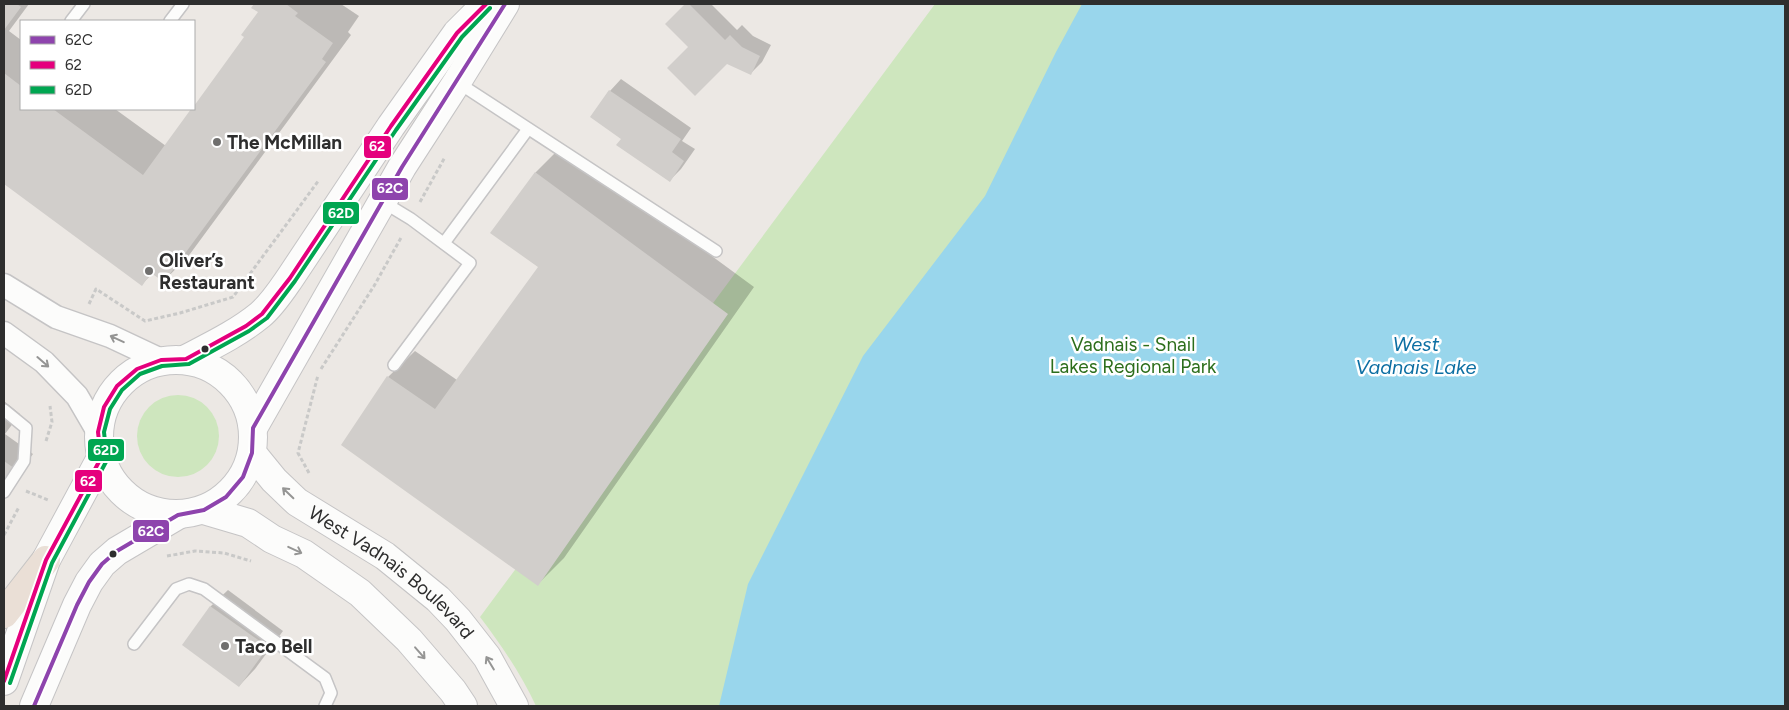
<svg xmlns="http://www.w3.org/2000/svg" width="1789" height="710" font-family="Figtree,sans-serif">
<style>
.green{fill:#cee6be}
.water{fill:#99d6ec}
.shadow{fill:#0003}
.building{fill:#d1cecb}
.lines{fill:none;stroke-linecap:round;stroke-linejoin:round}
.lane-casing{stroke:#c5c4c5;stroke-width:14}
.street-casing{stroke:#c5c4c5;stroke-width:25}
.secondary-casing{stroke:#c5c4c5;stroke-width:30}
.highway-casing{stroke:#c6c5c4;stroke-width:30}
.path{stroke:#c9c9c8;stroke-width:3;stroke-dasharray:4 2.5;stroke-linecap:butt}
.lane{stroke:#fcfcfb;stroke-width:11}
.street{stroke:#fcfcfb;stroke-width:22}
.secondary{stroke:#fcfcfb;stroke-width:28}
.highway{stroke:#eadfd6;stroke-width:28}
.bus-1-casing{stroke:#fff;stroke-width:8}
.bus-2-casing{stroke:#fff;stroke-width:8}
.bus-3-casing{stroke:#fff;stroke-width:8}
.bus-1{stroke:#8e44ad;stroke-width:4}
.bus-2{stroke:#e5007d;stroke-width:4}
.bus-3{stroke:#00a651;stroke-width:4}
.oneway{stroke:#959594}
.poi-dot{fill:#706f6e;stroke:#fff;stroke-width:2}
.bus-dot{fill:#2e2e2e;stroke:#fff;stroke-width:2}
.labels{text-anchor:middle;stroke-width:5;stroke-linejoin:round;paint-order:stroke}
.poi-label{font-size:19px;font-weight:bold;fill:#2e2e2e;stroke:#fff;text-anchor:start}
.park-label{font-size:19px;fill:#2c6e1b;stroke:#fff}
.street-label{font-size:19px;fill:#2e2e2e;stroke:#fff}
.water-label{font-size:20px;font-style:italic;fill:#0d6fa3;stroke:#fff}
.line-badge{stroke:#fff;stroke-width:2}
.badge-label{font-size:14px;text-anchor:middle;font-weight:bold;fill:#fff}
</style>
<rect width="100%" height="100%" fill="#ece8e4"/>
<g class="green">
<path d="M935,4H1785V706H536C521,674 502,646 480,617Z"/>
<circle cx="178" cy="436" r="41"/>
</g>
<polygon class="water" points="1082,4 1785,4 1785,706 719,706 748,584 863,356 985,196 1056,52"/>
<g class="shadow">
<polygon points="4,4 29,4 9,31 21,40 21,109 115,109 166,146 246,37 260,12 253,7 256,4 341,4 359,16 348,32 351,35 190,254 164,281 153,273 142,284 4,183"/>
<polygon points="687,4 711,4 737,30 742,25 753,36 771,45 762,62 751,73 690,47 667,24"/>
<polygon points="621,79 691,128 682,141 695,149 681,169 670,180 622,138 610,91"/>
<polygon points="562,146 754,287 564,558 538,584 388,377 415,351 457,380 539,267 492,233 536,172"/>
<polygon points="4,401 20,414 5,434 33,454 4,493"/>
<polygon points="228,590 283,631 255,669 239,686 184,645 211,606"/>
</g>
<g class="building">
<polygon points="4,4 17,4 21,7 4,30"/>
<polygon points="254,4 286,4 298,13 295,16 333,43 322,59 326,62 164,282 151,273 142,286 4,184 4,73 21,86 21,109 53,109 143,175 191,109 194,109 194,106 244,37 241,35 258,12 251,8"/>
<polygon points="685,4 689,4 725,40 730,35 742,47 760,56 751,75 727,64 695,96 667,68 688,47 665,24"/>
<polygon points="609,90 681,139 672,152 684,161 670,182 616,145 621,139 590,117"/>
<polygon points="535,172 728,314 538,586 341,445 387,376 435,409 538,267 490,233"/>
<polygon points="4,461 18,471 4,489"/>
<polygon points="210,606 268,647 239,687 182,645"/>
</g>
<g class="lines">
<defs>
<g id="lane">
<polyline points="71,21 84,4"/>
<polyline points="170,21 183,4"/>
<polyline points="457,82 716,251"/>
<polyline points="383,202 411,219 470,263 394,365"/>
<polyline points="444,243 528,129"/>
<polyline points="4,410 26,428 24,461 4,492"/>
<polyline points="134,644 176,589 189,584 204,589 325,678 331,693 325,706"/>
</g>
<g id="street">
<polyline points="4,285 56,317 110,336 161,360"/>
<polyline points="4,333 44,362 77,396 98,432"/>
</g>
<g id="secondary">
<path d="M186,359C211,346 238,333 260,315C272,305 281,291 290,278L391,126L457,33L486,4"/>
<circle cx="176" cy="437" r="77"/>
<polyline points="253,428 402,167 457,82 505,4"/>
<path id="s1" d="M252,453L274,480L297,502L385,556L438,599L458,620L487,657L514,706"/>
<polyline points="204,510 248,523 272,539 304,554 360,593 409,640 453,691 463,706"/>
<polyline points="4,681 46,560 101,458"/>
<polyline points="34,706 77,605 89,582 102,564 117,551 178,515"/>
</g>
<polyline id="highway" points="4,614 46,560"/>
</defs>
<use href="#lane" class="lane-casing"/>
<use href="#street" class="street-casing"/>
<use href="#secondary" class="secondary-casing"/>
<use href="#highway" class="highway-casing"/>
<g class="path">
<polyline points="420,202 445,157"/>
<polyline points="89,304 96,289 145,321 180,313 233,297 319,180"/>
<polyline points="321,369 374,286 402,236"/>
<polyline points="46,441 52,422 50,406"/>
<polyline points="309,473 298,453 318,375"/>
<polyline points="26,491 48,500"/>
<polyline points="4,535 19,507"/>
<polyline points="167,556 195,551 224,553 251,561"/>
</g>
<use href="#lane" class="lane"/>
<use href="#street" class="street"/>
<use href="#secondary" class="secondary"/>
<use href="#highway" class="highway"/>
<defs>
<polyline id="bus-1" points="34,706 77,605 89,582 102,564 117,551 178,515 204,510 226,497 243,477 252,453 253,428 402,167 505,4"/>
<polyline id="bus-2" points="4,681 46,560 101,458 98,432 104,407 117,386 137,369 161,360 186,359 246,326 262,314 290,278 391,126 457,33 486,4"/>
<polyline id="bus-3" points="10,683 52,563 107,460 104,432 110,409 122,390 140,374 162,366 189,364 249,331 267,318 295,281 396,130 462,37 490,8"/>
</defs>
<use href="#bus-1" class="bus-1-casing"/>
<use href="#bus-2" class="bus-2-casing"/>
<use href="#bus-3" class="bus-3-casing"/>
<use href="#bus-1" class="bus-1"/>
<use href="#bus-2" class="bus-2"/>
<use href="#bus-3" class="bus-3"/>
</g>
<defs><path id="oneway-shaft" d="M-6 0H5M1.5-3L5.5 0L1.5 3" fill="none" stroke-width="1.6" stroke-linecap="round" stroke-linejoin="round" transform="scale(1.25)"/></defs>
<g class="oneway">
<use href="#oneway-shaft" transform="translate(117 339) rotate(-155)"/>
<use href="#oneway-shaft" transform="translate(43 362) rotate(41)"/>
<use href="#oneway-shaft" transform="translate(288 493) rotate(-136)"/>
<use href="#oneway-shaft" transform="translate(295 550) rotate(25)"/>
<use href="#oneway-shaft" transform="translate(420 653) rotate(49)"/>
<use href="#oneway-shaft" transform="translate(490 663) rotate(-121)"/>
</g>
<g class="poi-dot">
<circle cx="217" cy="142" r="5"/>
<circle cx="149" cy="271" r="5"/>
<circle cx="225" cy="646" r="5"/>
</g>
<g class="bus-dot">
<circle cx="205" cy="349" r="4.5"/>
<circle cx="113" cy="554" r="4.5"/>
</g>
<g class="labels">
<g class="poi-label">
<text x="227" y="149">The McMillan</text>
<text x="159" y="267">Oliver’s<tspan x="159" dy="22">Restaurant</tspan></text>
<text x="235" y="653">Taco Bell</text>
</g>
<g class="park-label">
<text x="1133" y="351">Vadnais - Snail<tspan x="1133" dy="22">Lakes Regional Park</tspan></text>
</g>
<g class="street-label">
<text dy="7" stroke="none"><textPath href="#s1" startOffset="185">West Vadnais Boulevard</textPath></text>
</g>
<g class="water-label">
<text x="1416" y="351">West<tspan x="1416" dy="23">Vadnais Lake</tspan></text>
</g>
</g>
<g class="line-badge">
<rect x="363" y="135" width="29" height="24" rx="5" fill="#e5007d"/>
<rect x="371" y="177" width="38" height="24" rx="5" fill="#8e44ad"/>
<rect x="322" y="201" width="38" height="24" rx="5" fill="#00a651"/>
<rect x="87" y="438" width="38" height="24" rx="5" fill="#00a651"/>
<rect x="74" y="469" width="29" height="24" rx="5" fill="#e5007d"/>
<rect x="132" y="519" width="38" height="24" rx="5" fill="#8e44ad"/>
</g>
<g class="badge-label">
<text x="377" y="151">62</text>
<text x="390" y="193">62C</text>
<text x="341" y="218">62D</text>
<text x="106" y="455">62D</text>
<text x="88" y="486">62</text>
<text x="151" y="536">62C</text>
</g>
<rect width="1789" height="710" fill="none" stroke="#2e2e2e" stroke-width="10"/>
<rect x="20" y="20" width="175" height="90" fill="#ffffff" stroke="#ababab"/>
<rect x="30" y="36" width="25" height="8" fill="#8e44ad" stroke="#ababab"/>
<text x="65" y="45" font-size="15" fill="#2e2e2e">62C</text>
<rect x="30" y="61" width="25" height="8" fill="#e5007d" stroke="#ababab"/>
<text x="65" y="70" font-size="15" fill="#2e2e2e">62</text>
<rect x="30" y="86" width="25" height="8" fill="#00a651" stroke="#ababab"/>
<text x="65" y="95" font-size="15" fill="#2e2e2e">62D</text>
</svg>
